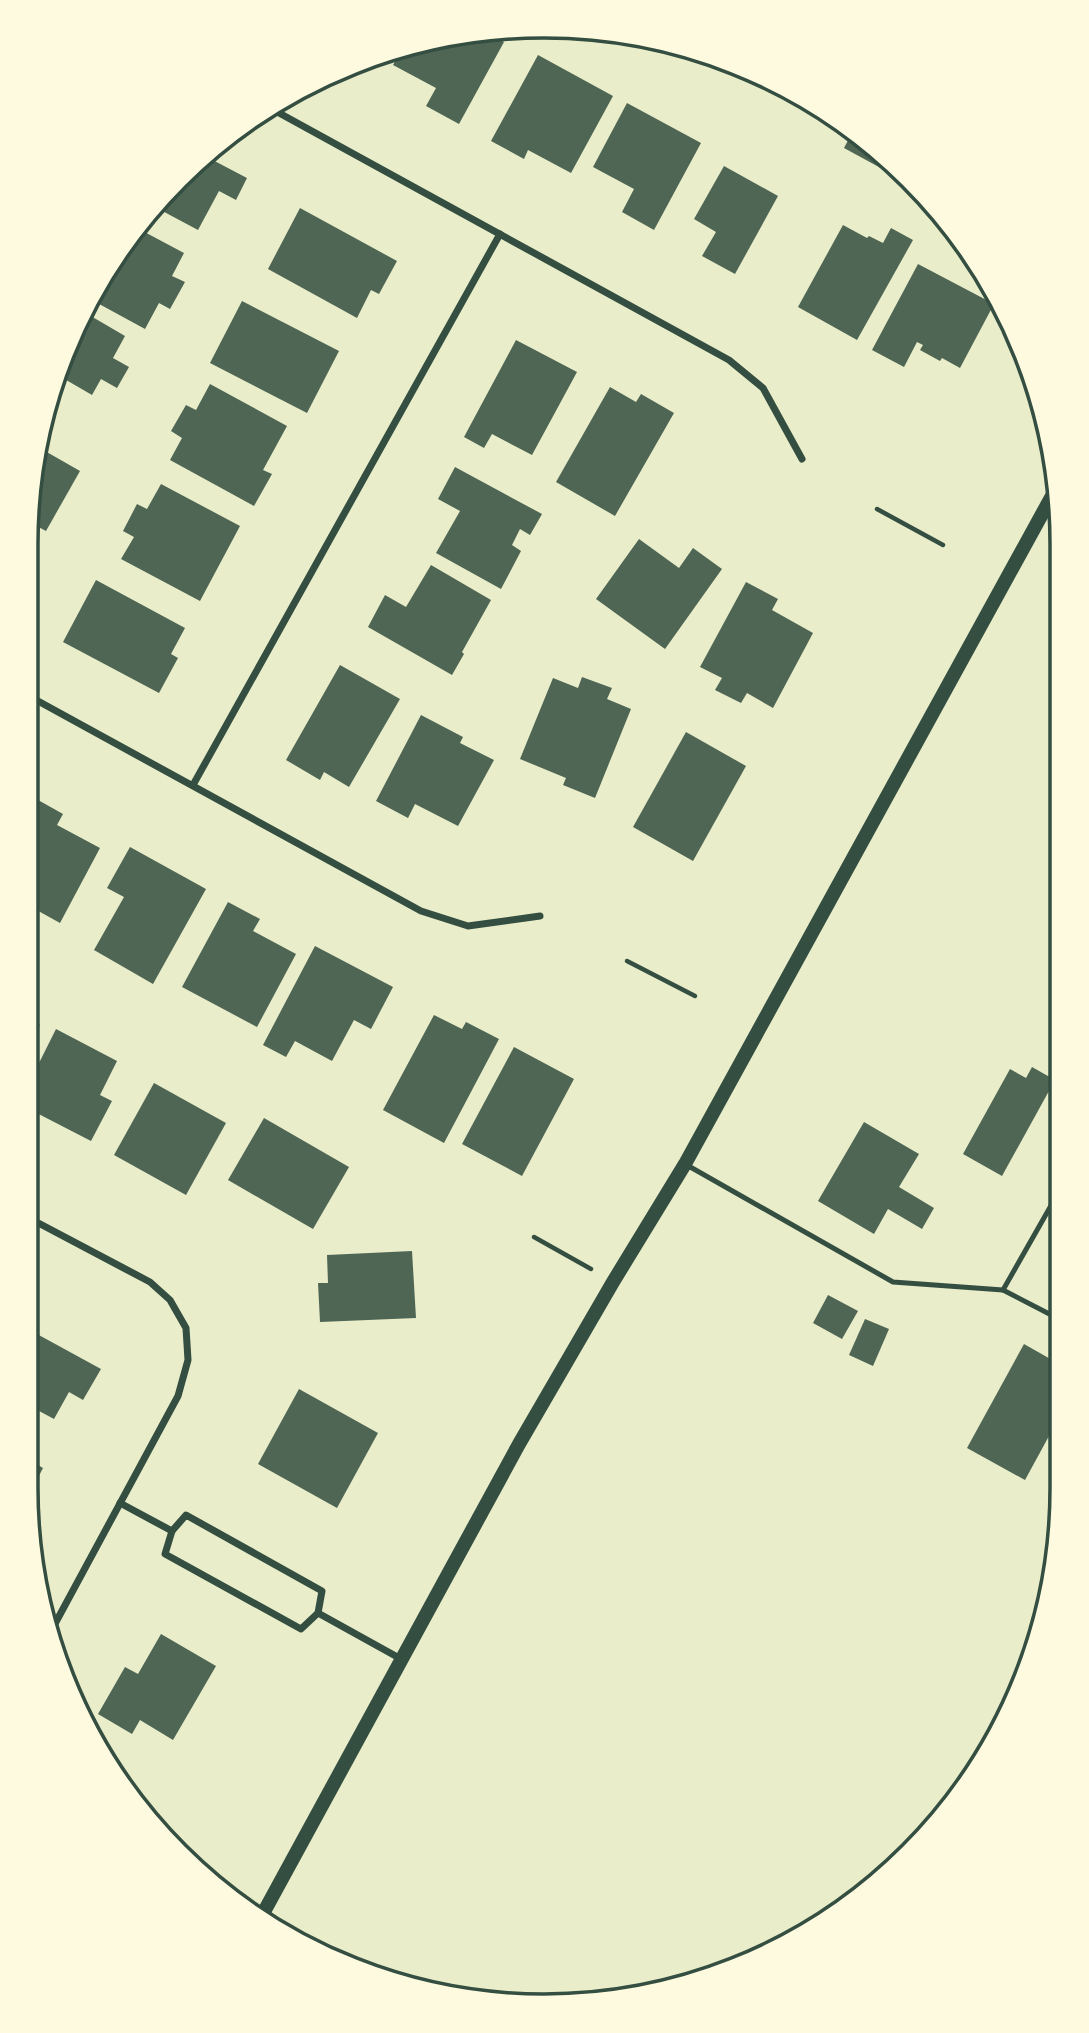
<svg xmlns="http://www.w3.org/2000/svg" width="1089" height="2033" font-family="Raleway,sans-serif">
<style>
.building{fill:#4f6655}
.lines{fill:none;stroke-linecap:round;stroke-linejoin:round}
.path{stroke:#344e41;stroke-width:4.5}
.service{stroke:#344e41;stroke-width:5}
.minor{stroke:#344e41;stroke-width:7}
.secondary{stroke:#344e41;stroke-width:14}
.rim{fill:none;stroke:#344e41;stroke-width:3.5}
</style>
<rect width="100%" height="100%" fill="#e9edc9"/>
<g class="building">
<polygon points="485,32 504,42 459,124 426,106 436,88 393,65 403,47 410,44"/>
<polygon points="538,55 613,96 571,173 528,150 524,159 491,141"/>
<polygon points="781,85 809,100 807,104 778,89"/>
<polygon points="627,103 701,143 654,230 622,212 634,189 593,167"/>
<polygon points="853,131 887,155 912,185 844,148"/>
<polygon points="205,156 247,178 236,200 219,191 198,230 153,206"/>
<polygon points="724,166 778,196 735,274 702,256 716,232 694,219"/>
<polygon points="300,208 397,261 379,294 371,290 357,318 268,269"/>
<polygon points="843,225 867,238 869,236 883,243 891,228 913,240 857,340 798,307"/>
<polygon points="137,228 184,253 172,276 185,282 170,309 159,303 145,329 90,299 95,286"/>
<polygon points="918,264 994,304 960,368 942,358 940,361 920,350 923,345 917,342 904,367 872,350"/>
<polygon points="242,301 339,351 307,413 210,363"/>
<polygon points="84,312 125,336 113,358 129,367 117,388 101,379 92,395 61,377 55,384"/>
<polygon points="516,340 577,372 532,455 492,434 484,448 464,437"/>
<polygon points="210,384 287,426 263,470 272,474 254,506 170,460 182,438 171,431 186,405 196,410"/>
<polygon points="610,387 636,402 641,394 674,413 615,516 556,482"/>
<polygon points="38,447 80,471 46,531 27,521"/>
<polygon points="455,467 542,514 530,535 520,529 512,545 521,551 501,589 436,553 460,511 438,499"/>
<polygon points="161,484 240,526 200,601 121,559 134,537 123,531 137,504 147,509"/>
<polygon points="639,539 679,568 693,548 722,569 665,649 596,599"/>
<polygon points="431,565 491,600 462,652 464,654 452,675 368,627 385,595 406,607"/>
<polygon points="96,580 185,628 171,654 178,658 159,693 63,642"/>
<polygon points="746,582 778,599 772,610 813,633 773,708 747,693 741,703 715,690 722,678 700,667"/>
<polygon points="340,665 400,699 349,787 324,772 320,780 286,760"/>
<polygon points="582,677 612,688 607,699 631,709 595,798 563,785 566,778 520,759 553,678 578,688"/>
<polygon points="421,715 463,737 460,743 494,760 458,826 415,804 408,818 376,801"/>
<polygon points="686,732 746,766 693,861 633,827"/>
<polygon points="31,796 63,814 57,825 100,848 60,923 33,908 27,918 27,803"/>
<polygon points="130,847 206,889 153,984 94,950 124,897 107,888"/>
<polygon points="228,902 260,919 253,931 296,954 257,1027 182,987"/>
<polygon points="315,946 393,987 371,1029 354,1020 332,1061 295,1041 286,1057 263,1045"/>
<polygon points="434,1015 462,1029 466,1022 499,1039 444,1143 383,1110"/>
<polygon points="27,1018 40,1025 27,1049"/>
<polygon points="56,1029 117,1061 100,1095 112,1101 91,1141 27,1108 27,1087"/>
<polygon points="514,1047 574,1079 522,1176 462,1144"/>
<polygon points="1032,1067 1055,1080 1002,1176 963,1154 1010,1069 1026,1078"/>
<polygon points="154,1083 226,1123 186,1195 114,1155"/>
<polygon points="264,1118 349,1167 313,1229 228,1180"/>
<polygon points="864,1122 919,1154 899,1187 934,1208 922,1229 888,1209 874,1234 818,1201"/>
<polygon points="412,1251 416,1318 320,1322 318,1283 328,1283 327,1255"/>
<polygon points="828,1295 858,1311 842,1339 813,1323"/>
<polygon points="865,1319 889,1329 873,1366 849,1355"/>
<polygon points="26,1328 101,1369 83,1400 69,1392 54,1419 26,1404"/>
<polygon points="1024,1344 1061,1365 1061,1414 1025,1480 967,1448"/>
<polygon points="299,1389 378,1433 337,1508 258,1464"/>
<polygon points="26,1458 43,1468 28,1497 26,1489"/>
<polygon points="161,1634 216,1666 173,1740 140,1720 132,1734 98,1714 125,1667 138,1674"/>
</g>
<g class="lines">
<g class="path">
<polyline points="877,509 943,545"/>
<polyline points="627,961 695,996"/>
<polyline points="534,1237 591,1269"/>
</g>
<g class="service">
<polyline points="685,1164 893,1282 1003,1290 1061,1320"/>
<polyline points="1003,1290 1061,1188"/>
</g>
<g class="minor">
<polyline points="270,108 729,360 763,388 802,459"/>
<polyline points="27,695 421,911 468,926 540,916"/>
<polyline points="193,785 500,234"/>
<polyline points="27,1217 150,1282 170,1300 186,1328 188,1360 178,1396 50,1633"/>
<polyline points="120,1503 172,1531"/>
<polygon points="186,1515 322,1591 318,1613 301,1629 165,1554 172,1531"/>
<polyline points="318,1613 401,1659"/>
</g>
<polyline class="secondary" points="259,1921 519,1444 613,1282 685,1164 1058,485"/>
</g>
<path d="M0 0H1089V2033H0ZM544 38H544A506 506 0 0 1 1050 544V1488A506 506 0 0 1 544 1994H544A506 506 0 0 1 38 1488V544A506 506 0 0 1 544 38Z" fill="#fefae0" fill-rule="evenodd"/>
<path class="rim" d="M544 38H544A506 506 0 0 1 1050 544V1488A506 506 0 0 1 544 1994H544A506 506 0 0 1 38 1488V544A506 506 0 0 1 544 38Z"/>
</svg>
